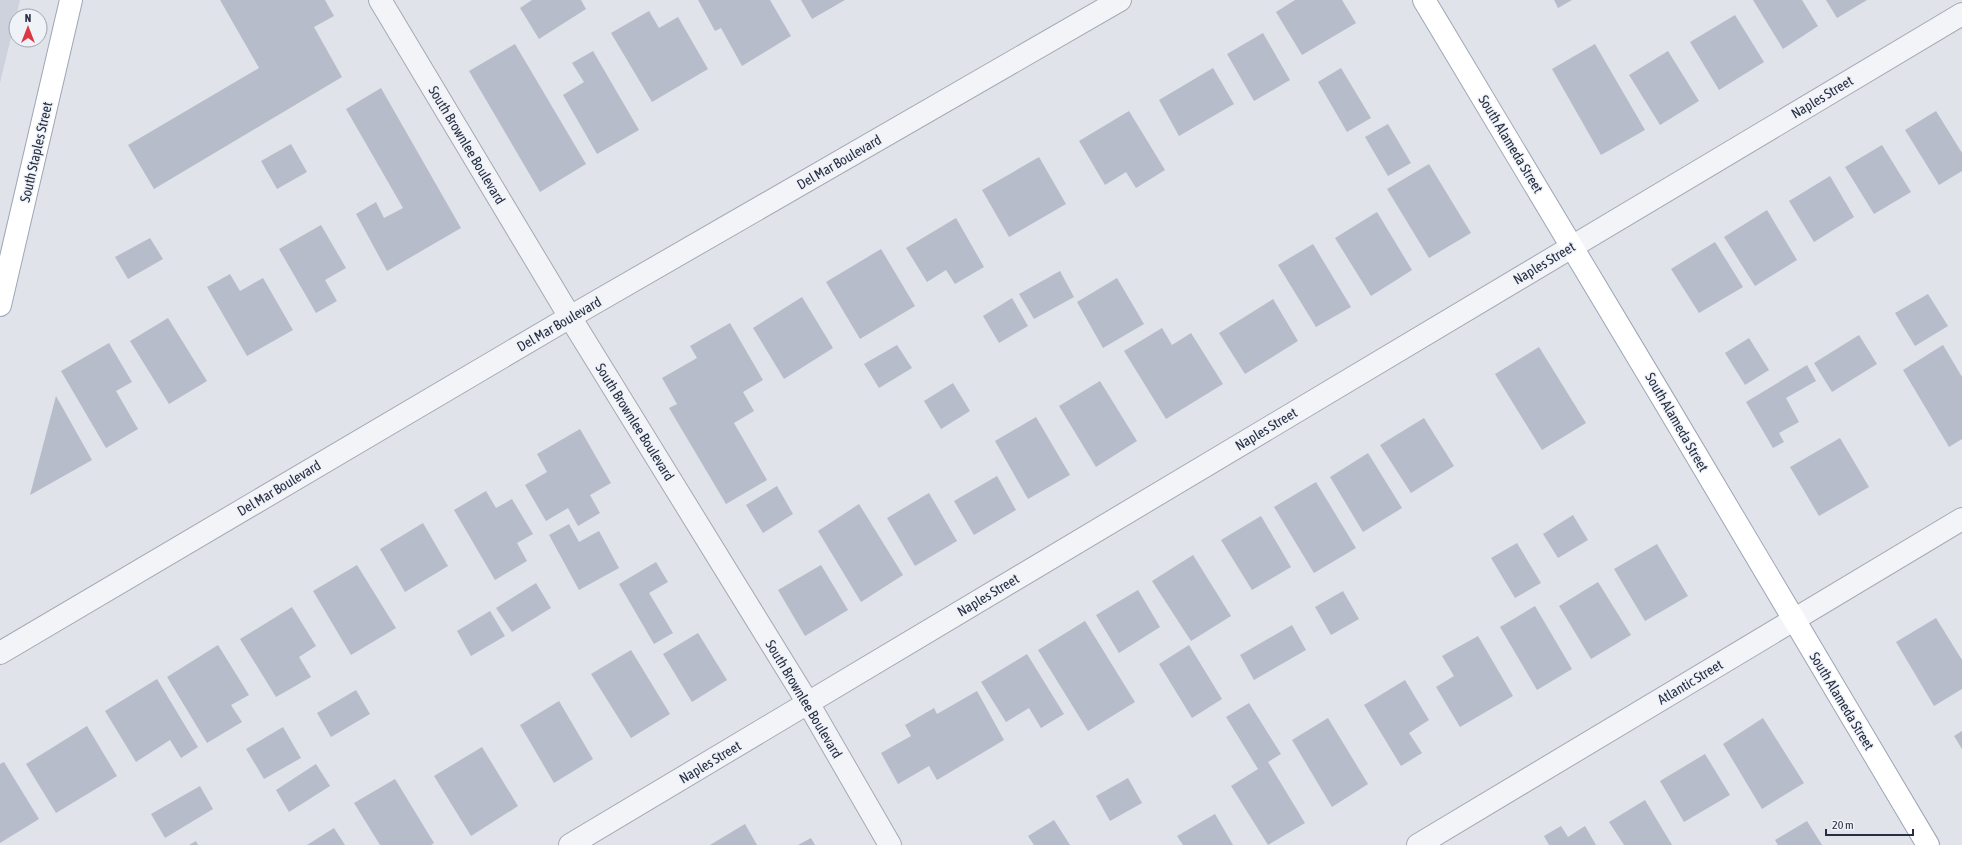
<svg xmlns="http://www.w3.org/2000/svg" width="1962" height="845" font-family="'Asap Condensed',sans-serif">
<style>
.built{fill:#cdd2dd}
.building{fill:#b6bcc9}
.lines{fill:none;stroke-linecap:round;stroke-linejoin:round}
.minor-casing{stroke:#a4a9b5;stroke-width:24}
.major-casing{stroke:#9da6b7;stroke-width:24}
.minor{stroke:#f3f4f8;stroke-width:22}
.major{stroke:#fff;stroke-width:22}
.labels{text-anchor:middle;stroke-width:3;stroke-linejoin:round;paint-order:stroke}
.street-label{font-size:14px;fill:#262f44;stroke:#eff2f7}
</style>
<rect width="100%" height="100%" fill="#e0e3ea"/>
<polygon class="built" points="0,0 20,0 0,83"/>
<g class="building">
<polygon points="220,0 325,0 334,16 314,27 342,77 154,189 128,145 259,68"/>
<polygon points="532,0 581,0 586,9 539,39 520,8"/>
<polygon points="698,0 770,0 791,36 742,66 721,28 715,31"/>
<polygon points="801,0 845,0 812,19"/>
<polygon points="1295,0 1342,0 1356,23 1302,55 1276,12"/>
<polygon points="1554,0 1572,0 1558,8"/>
<polygon points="1753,0 1802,0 1818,26 1783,49"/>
<polygon points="1826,0 1867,0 1837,18"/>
<polygon points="649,11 659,28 678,17 708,69 652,102 611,33"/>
<polygon points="1735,15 1764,62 1719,90 1690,42"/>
<polygon points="1263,33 1290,80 1254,101 1227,54"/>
<polygon points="515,44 586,164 540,192 469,71"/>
<polygon points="1595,44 1645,130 1601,155 1552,69"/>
<polygon points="593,51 639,130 597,154 563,95 584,82 572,63"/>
<polygon points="1668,51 1699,101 1660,125 1629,75"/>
<polygon points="1213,68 1234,104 1179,136 1159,100"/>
<polygon points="1341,68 1371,118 1347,132 1318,82"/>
<polygon points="381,88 461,228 387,271 356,214 376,202 384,218 403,208 346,109"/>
<polygon points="1129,111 1165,170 1136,188 1126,172 1105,185 1079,141"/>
<polygon points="1936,111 1962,153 1962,171 1939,185 1905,130"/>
<polygon points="1388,124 1411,163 1388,176 1365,137"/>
<polygon points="291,144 307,172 277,189 261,161"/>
<polygon points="1882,145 1911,192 1874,214 1845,167"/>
<polygon points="1039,157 1066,204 1009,237 982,190"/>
<polygon points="1429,164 1471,233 1429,258 1387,189"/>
<polygon points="1830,176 1854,217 1814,242 1789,201"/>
<polygon points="1767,210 1797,260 1755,286 1724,237"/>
<polygon points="1377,212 1412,270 1371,296 1335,238"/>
<polygon points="956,218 984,267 955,284 946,270 927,282 906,248"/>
<polygon points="321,225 346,268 325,280 337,301 316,313 279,249"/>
<polygon points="150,238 163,259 128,279 115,257"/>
<polygon points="1715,242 1743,287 1699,313 1671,269"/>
<polygon points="1313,244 1351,307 1316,327 1278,265"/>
<polygon points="881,249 915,306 860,339 826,282"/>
<polygon points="1060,271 1074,297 1034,319 1019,294"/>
<polygon points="230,274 240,291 263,278 293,330 247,356 207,287"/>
<polygon points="1117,278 1144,324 1103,348 1077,302"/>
<polygon points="1928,294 1948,326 1915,346 1895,313"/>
<polygon points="802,297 833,348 784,379 753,328"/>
<polygon points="1012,298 1028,326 999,343 983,316"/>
<polygon points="1273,299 1298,341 1245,374 1219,333"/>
<polygon points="168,318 207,381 169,404 130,341"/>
<polygon points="730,323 763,380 743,392 754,411 734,423 767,480 726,504 669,408 677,404 662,378 697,358 690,346"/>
<polygon points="1162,328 1172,345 1191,333 1223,384 1166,419 1124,351"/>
<polygon points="1859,335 1877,364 1832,392 1814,363"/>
<polygon points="1749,338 1769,370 1745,385 1725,353"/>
<polygon points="109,343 132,382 116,391 138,429 106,448 61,371"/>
<polygon points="897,345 912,368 879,388 864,364"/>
<polygon points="1943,345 1962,377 1962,439 1949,447 1903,370"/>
<polygon points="1539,347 1586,423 1542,450 1495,374"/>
<polygon points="1807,365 1816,381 1786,398 1799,422 1779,433 1784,442 1773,448 1746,402"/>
<polygon points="1100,381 1137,441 1096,467 1059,406"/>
<polygon points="953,383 970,411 941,429 924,401"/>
<polygon points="56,396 92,460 30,495"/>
<polygon points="1036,417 1070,475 1028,499 995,441"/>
<polygon points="1424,418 1454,466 1411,493 1380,445"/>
<polygon points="580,429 611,483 590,495 600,513 578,526 568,508 546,521 525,485 547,472 537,454"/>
<polygon points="1840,438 1869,487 1819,516 1790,467"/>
<polygon points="1368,453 1402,508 1363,532 1330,477"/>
<polygon points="997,476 1016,510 974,535 954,501"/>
<polygon points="1316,482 1356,548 1314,573 1274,507"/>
<polygon points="777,486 793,514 763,533 746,505"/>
<polygon points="486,491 496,508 512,499 533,534 517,543 527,561 495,580 454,510"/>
<polygon points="929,493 957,541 915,566 887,518"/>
<polygon points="859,504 903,575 861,602 818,531"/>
<polygon points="1573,515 1588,540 1558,558 1543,534"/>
<polygon points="1261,516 1291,567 1252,590 1221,540"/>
<polygon points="423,523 448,566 405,592 380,549"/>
<polygon points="569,524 579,542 599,531 619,568 579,590 549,535"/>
<polygon points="1517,543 1541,583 1515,598 1491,558"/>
<polygon points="1657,544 1688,596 1645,621 1614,569"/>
<polygon points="1193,555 1231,616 1191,641 1152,581"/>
<polygon points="656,562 668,582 649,593 673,633 654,644 619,584"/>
<polygon points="357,565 396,628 351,655 313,591"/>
<polygon points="821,565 848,610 805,636 778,590"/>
<polygon points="1598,582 1631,635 1591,659 1559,606"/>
<polygon points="536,583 551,608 512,632 496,608"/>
<polygon points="1138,590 1160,627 1119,653 1096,615"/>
<polygon points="1343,591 1359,619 1331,635 1315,607"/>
<polygon points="1535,606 1572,669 1537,690 1500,627"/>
<polygon points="292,607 316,646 299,657 311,677 276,697 240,639"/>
<polygon points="490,611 505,636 471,656 457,631"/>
<polygon points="1936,618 1962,660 1962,689 1934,706 1896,642"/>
<polygon points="1085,621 1135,702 1088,731 1038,650"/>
<polygon points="1292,625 1306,650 1254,680 1240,655"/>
<polygon points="698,633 727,680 692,702 663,654"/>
<polygon points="1478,636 1513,696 1460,727 1436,687 1454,676 1442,656"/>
<polygon points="218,645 249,695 231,705 242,722 207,743 167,677"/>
<polygon points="1189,645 1222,699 1192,718 1159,664"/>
<polygon points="631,650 670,714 631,738 591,674"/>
<polygon points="1027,654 1064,714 1041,728 1029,708 1006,722 981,682"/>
<polygon points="157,679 198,747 181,758 170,740 136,762 105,711"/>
<polygon points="1405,680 1429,720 1409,733 1422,753 1401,766 1364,705"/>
<polygon points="356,690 370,714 331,737 317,713"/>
<polygon points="977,691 1004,740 937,780 929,766 898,784 881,753 911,736 905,725 934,708 937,714"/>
<polygon points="559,701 593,759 554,783 520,725"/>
<polygon points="1249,703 1281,754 1268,762 1305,823 1268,845 1231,786 1258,769 1226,717"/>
<polygon points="1328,718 1368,784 1332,807 1292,740"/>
<polygon points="1763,718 1804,783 1762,809 1723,744"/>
<polygon points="87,726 117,776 56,813 26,764"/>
<polygon points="283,727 301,758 264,779 246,749"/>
<polygon points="1962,731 1962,749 1954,736"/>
<polygon points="482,747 518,806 471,836 434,776"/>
<polygon points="1705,754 1730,795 1684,822 1660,781"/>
<polygon points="4,762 39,819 0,843 0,764"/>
<polygon points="316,764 330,786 289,812 276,790"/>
<polygon points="1128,778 1142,803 1110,821 1096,796"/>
<polygon points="395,779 434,843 431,845 380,845 354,803"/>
<polygon points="200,786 213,809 165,838 151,814"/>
<polygon points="1645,800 1672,845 1624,845 1609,822"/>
<polygon points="1215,814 1233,845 1183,845 1177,836"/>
<polygon points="1054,820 1070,845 1034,845 1028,836"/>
<polygon points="1807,821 1822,845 1778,845 1775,840"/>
<polygon points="745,824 757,845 710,845"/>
<polygon points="1561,826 1568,837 1585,826 1596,845 1549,845 1544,836"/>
<polygon points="334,828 345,845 307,845"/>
<polygon points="811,838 815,845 798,845"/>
<polygon points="196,841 198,845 189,845"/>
</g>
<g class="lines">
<defs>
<g id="minor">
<polyline points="380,0 570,317 808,703 890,845"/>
<polyline points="0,653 570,317 1120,0"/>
<polyline points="570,845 1962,14"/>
<polyline points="1418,845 1962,519"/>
</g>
<g id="major">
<path d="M1424,0C1594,280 1760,564 1928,845"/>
<polyline points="0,305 71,0"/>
</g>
</defs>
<use href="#minor" class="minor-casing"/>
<use href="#major" class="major-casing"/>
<use href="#minor" class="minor"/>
<use href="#major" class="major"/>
</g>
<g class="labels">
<g class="street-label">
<text transform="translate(1822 97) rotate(-31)" y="5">Naples Street</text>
<text transform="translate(1511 144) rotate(59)" y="5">South Alameda Street</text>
<text transform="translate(467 145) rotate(59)" y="5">South Brownlee Boulevard</text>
<text transform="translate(36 152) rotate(-77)" y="5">South Staples Street</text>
<text transform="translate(839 162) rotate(-30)" y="5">Del Mar Boulevard</text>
<text transform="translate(1544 263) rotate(-31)" y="5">Naples Street</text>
<text transform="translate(559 324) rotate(-30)" y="5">Del Mar Boulevard</text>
<text transform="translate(635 422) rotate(58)" y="5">South Brownlee Boulevard</text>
<text transform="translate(1677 422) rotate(60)" y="5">South Alameda Street</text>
<text transform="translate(1266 429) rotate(-31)" y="5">Naples Street</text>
<text transform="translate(279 488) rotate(-31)" y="5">Del Mar Boulevard</text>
<text transform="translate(988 595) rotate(-31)" y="5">Naples Street</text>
<text transform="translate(1690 682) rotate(-31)" y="5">Atlantic Street</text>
<text transform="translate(804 699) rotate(59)" y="5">South Brownlee Boulevard</text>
<text transform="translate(1842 701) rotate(59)" y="5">South Alameda Street</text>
<text transform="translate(710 762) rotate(-31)" y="5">Naples Street</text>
</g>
</g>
<g transform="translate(28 28)"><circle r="19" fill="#eff2f7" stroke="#9fa4af"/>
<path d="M0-3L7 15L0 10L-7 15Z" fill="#dd3746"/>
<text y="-6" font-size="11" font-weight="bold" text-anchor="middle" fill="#262f44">N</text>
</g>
<path d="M1826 829v6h87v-6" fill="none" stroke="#262f44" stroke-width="2"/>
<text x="1832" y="829" font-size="12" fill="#262f44" stroke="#eff2f7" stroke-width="3" paint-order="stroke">20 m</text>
</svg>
